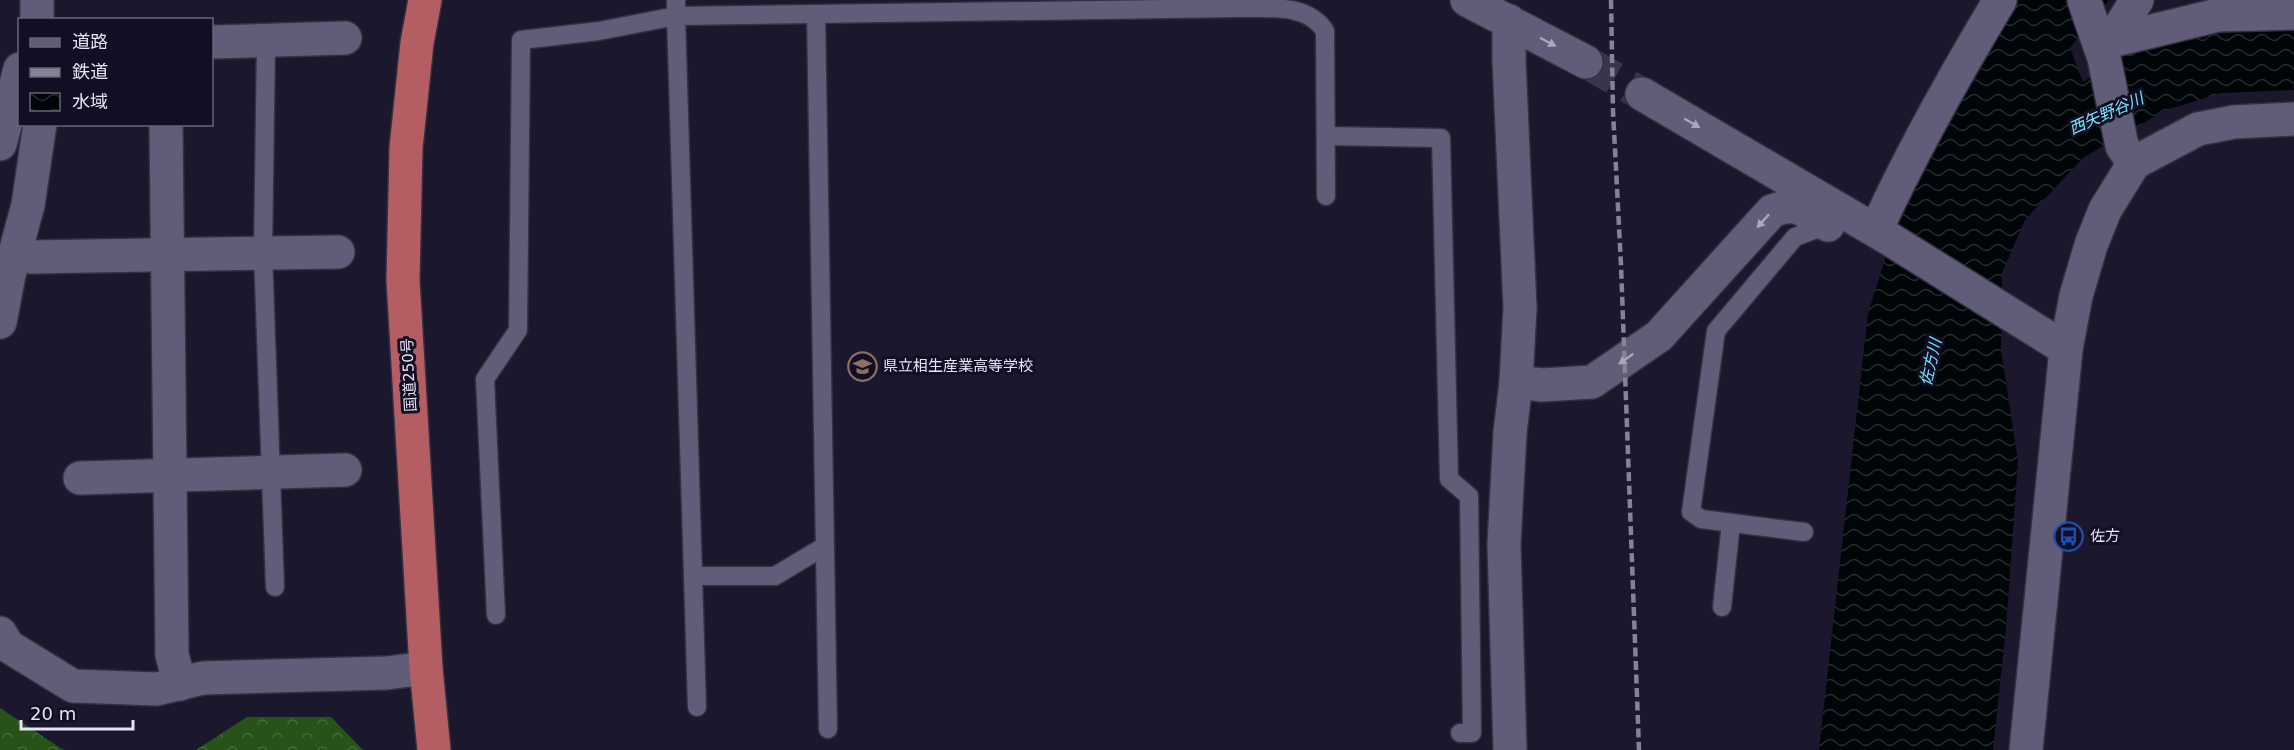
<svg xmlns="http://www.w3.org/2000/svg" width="2294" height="750" font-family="'DejaVu Sans','Noto Sans JP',sans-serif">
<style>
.forest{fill:url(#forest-crowns)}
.water{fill:url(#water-waves)}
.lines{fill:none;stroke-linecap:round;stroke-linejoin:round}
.minor-tunnel{stroke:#39364b;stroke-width:33;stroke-dasharray:33 16;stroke-linecap:butt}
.service-casing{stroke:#333041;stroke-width:21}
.minor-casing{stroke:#333041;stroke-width:36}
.tertiary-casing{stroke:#333041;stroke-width:36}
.trunk-casing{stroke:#333041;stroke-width:36}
.service{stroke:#615d78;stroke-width:18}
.minor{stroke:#615d78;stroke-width:33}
.tertiary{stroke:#615d78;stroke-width:33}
.trunk{stroke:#b45d63;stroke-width:33}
.rail{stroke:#868396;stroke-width:4.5;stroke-dasharray:9 4.5;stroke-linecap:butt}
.oneway{fill:#aaa7bc}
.labels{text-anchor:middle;stroke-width:6;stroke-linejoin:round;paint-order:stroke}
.poi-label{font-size:15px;fill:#e6e4f4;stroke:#120e23;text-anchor:start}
.street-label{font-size:15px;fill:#e6e4f4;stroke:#120e23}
.water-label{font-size:16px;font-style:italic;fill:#77e2f9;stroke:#120e23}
</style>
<defs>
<pattern id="forest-crowns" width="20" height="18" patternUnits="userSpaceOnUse" patternTransform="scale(1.5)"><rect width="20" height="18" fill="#275218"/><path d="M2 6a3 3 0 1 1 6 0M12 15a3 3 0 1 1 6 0" fill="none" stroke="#466b3a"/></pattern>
<pattern id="water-waves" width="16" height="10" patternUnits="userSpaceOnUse" patternTransform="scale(1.5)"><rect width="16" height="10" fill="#000608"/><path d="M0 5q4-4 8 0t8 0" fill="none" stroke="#252a2d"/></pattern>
</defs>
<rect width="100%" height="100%" fill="#1b172d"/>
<g class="forest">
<polygon points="0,708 62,749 65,750 0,750"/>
<polygon points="247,717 331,717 363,750 196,750"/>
</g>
<path class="water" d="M2017,0H2109L2070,48L2083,82C2099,72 2117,58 2134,51C2178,36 2248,25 2294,27V90L2222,93L2166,110L2083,158L2025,220L2002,273L2001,349L2018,461L2006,628L1993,750H1819L1868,313L1897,221L1989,40Z"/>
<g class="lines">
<polyline class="minor-tunnel" points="1586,62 1642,94"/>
<defs>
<g id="service">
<path d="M1237,0L1236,8C1266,9 1307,2 1325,31L1326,196"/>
<polyline points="816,14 828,729"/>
<polyline points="266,40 263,253 275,587"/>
<polyline points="1326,136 1441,138 1449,479 1469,496 1472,733 1460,733"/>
<polyline points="1804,532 1701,519 1691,512 1716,331 1795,237 1827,225"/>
<polyline points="693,576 775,576 825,546"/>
<polyline points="1722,607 1731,523"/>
<polyline points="496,615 485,379 518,330 521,40 599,31 676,16 676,0"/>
<polyline points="697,707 676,16 1236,8"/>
</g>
<g id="minor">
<polyline points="1467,0 1586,62"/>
<polyline points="2084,0 2104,58 2122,146 2134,163"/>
<polyline points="37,20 37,0"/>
<polyline points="1509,21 1509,60 1520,308 1516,382 1510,433 1504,544 1510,750"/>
<polyline points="2111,41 2218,15 2294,13"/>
<polyline points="212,42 345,38"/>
<polyline points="2100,46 2111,41 2137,0"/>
<polyline points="1642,94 1888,238 2066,349"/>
<polyline points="166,124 172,655 180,684"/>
<polyline points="0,144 20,69"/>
<path d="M1876,230C1912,151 1955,75 2000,0"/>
<polyline points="14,255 30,257 338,252"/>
<polyline points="0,322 9,275 28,205 40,124"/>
<path d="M1516,382L1542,385L1592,382L1659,336L1772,211C1801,200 1804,213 1828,225"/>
<polyline points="80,478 345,470"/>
<polyline points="0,633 8,646 73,686 157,689 203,678 387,673 426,668"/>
</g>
<polyline id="tertiary" points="2026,750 2066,349 2076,296 2091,245 2105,210 2134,163 2198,129 2234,122 2294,119"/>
<polyline id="trunk" points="425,0 417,43 406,148 403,280 426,668 434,750"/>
</defs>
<use href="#service" class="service-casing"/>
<use href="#minor" class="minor-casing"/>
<use href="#tertiary" class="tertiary-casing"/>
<use href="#trunk" class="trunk-casing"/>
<use href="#service" class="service"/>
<use href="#minor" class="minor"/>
<use href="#tertiary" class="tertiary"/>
<use href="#trunk" class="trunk"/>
<polyline class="rail" points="1611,0 1613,111 1621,265 1639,750"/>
</g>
<defs><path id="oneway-solid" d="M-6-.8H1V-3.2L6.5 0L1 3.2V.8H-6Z" transform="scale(1.5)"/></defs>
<g class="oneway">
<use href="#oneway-solid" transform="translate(1548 42) rotate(28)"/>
<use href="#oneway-solid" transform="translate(1692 123) rotate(30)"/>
<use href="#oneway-solid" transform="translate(1763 221) rotate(132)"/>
<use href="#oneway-solid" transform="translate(1626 359) rotate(145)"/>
</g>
<defs>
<symbol id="school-ring" viewBox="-11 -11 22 22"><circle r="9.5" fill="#120e23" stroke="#8d6e63" stroke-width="1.5"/><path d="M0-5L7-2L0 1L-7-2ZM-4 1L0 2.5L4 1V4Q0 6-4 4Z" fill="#8d6e63"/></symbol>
<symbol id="bus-ring" viewBox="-11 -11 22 22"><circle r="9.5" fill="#120e23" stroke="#1a4fb4" stroke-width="1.5"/><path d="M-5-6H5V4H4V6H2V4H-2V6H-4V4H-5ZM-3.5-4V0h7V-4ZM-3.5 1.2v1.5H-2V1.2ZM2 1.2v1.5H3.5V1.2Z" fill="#1a4fb4"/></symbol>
</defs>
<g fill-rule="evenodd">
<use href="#school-ring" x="846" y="350" width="33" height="33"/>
<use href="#bus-ring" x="2052" y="520" width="33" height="33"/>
</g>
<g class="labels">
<g class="poi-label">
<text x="883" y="371">県立相生産業高等学校</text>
<text x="2090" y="541">佐方</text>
</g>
<g class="street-label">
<text transform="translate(409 375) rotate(-93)" y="5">国道250号</text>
</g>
<g class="water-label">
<text transform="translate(2106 113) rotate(-24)" y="6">西矢野谷川</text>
<text transform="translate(1930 362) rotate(-77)" y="6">佐方川</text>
</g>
</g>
<rect x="18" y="18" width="195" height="108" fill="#120e23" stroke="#676477" stroke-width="1.5"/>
<rect x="30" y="38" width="30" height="9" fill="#615d78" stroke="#676477" stroke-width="1.5"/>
<text x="72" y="48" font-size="18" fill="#e6e4f4">道路</text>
<rect x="30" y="68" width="30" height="9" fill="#868396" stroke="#676477" stroke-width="1.5"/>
<text x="72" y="78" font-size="18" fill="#e6e4f4">鉄道</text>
<rect x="30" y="93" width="30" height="18" fill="url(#water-waves)" stroke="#676477" stroke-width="1.5"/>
<text x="72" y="108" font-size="18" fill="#e6e4f4">水域</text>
<path d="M21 720v9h112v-9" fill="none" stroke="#e6e4f4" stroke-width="3"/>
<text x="30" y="720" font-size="18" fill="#e6e4f4" stroke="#120e23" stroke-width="4.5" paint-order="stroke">20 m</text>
</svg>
